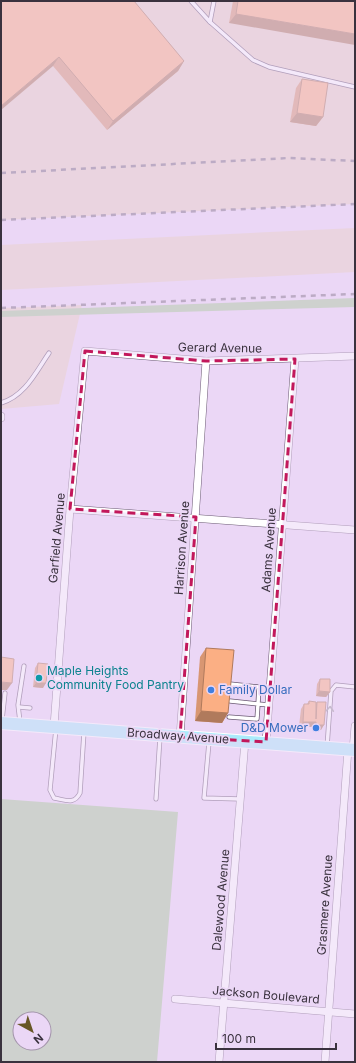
<svg xmlns="http://www.w3.org/2000/svg" width="356" height="1063" font-family="Inter,sans-serif">
<style>
.industrial{fill:#e8d1c5}
.green{fill:#abca9e;fill-rule:evenodd}
.lines{fill:none;stroke-linecap:round;stroke-linejoin:round}
.service-casing{stroke:#6b5a74;stroke-width:5}
.minor-casing{stroke:#6b5a74;stroke-width:8}
.primary-casing{stroke:#fff;stroke-width:14}
.service{stroke:#fff;stroke-width:3.5}
.minor{stroke:#fff;stroke-width:7}
.primary{stroke:#abebfb;stroke-width:12}
.rail{stroke:#837689;stroke-width:2.5;stroke-dasharray:5 5;stroke-linecap:butt}
.wall{fill:#d89672}
.shaded-wall{fill:#b07a5c}
.building{fill:#fbaf84;stroke:#b07a5c}
.oneway{stroke:#9c989e}
.marked{fill:none;stroke:#c2185b;stroke-width:3;stroke-dasharray:8 5;stroke-linejoin:round}
.culture-dot{fill:#0f9aa8;stroke:#ebd7f6;stroke-width:1.5}
.shop-dot{fill:#3f7fe0;stroke:#ebd7f6;stroke-width:1.5}
.labels{text-anchor:middle;stroke-width:3.5;stroke-linejoin:round;paint-order:stroke}
.street-label{font-size:12px;fill:#3a323e;stroke:#ebd7f6}
.culture-label{font-size:12px;fill:#0d838f;stroke:#ebd7f6;text-anchor:start}
.shop-label{font-size:12px;fill:#366cbe;stroke:#ebd7f6;text-anchor:start}
</style>
<rect width="100%" height="100%" fill="#ebd7f6"/>
<g class="industrial">
<polygon points="1,1 355,1 355,204 1,220"/>
<polygon points="355,228 355,272 1,290 1,245"/>
<polygon points="82,305 59,404 1,409 1,308"/>
</g>
<g class="green">
<polygon points="355,298 355,307 1,317 1,311"/>
<path d="M1,799L178,812L157,1062H1ZM20,1019H44V1043H20Z"/>
</g>
<g class="lines">
<defs>
<g id="service">
<polyline points="191,1 210,22"/>
<polyline points="214,1 210,22 253,60 269,67 355,87"/>
<path d="M1,403C25,396 36,372 49,353"/>
<polyline points="230,684 259,687 258,704 269,705"/>
<polyline points="19,707 30,708"/>
<polyline points="229,717 257,719 258,704 230,701"/>
<polyline points="2,720 5,693"/>
<polyline points="20,722 18,705 24,666"/>
<path d="M56,728L50,790L54,798C66,800 74,805 80,793L84,732"/>
<polyline points="209,742 204,798 240,799"/>
<polyline points="327,747 331,691 336,685 355,687"/>
<polyline points="156,799 160,737"/>
</g>
<g id="minor">
<polyline points="1,418 1,416"/>
<polyline points="70,509 355,530"/>
<polyline points="54,726 70,509 85,351 206,361 355,356"/>
<polyline points="180,737 206,361"/>
<polyline points="266,742 295,359"/>
<polyline points="353,750 355,726"/>
<polyline points="175,999 355,1014"/>
<polyline points="219,1062 245,741"/>
<polyline points="325,1062 348,749"/>
</g>
<polyline id="primary" points="1,723 355,750"/>
</defs>
<use href="#service" class="service-casing"/>
<use href="#minor" class="minor-casing"/>
<use href="#primary" class="primary-casing"/>
<use href="#service" class="service"/>
<use href="#minor" class="minor"/>
<use href="#primary" class="primary"/>
<g class="rail">
<polyline points="1,173 288,158 355,161"/>
<polyline points="1,220 355,204"/>
<polyline points="1,308 355,294"/>
</g>
</g>
<g class="wall">
<polygon points="1,1 184,61 178,71 107,130 53,66"/>
<polygon points="233,1 355,1 229,23"/>
<polygon points="302,79 323,117 316,126 290,122 296,88"/>
<polygon points="206,648 228,713 222,723 195,721 200,657"/>
<polygon points="38,663 43,688 33,687 35,668"/>
<polygon points="320,679 330,692 326,697 316,696 317,684"/>
<polygon points="309,701 316,703 317,702 321,730 312,730 312,727 299,726 301,709 304,704 307,704"/>
</g>
<g class="shaded-wall">
<polygon points="236,14 355,34 355,45 229,23"/>
<polygon points="59,57 53,66 1,110 1,106"/>
<polygon points="184,61 178,71 107,130 113,121"/>
<polygon points="297,113 323,117 316,126 290,122"/>
<polygon points="1,682 12,683 7,690 1,690"/>
<polygon points="36,683 46,683 43,688 33,687"/>
<polygon points="319,691 330,692 326,697 316,696"/>
<polygon points="201,711 228,713 222,723 195,721"/>
<polygon points="303,722 316,722 312,727 299,726"/>
<polygon points="316,725 324,725 321,730 312,730"/>
</g>
<g class="building">
<polygon points="1,1 134,1 184,61 113,121 59,57 1,106"/>
<polygon points="238,1 355,1 355,34 236,14"/>
<polygon points="302,79 328,83 323,117 297,113"/>
<polygon points="206,648 234,650 228,713 201,711"/>
<polygon points="1,657 14,659 12,683 1,682"/>
<polygon points="38,663 48,664 46,683 36,683"/>
<polygon points="320,679 330,679 330,692 319,691"/>
<polygon points="309,701 316,702 316,719 317,702 326,702 324,725 316,725 316,722 303,722 304,704 309,704"/>
</g>
<defs><path id="oneway-chevron" d="M-2-3.5L2.5 0L-2 3.5" fill="none" stroke-width="1.6" stroke-linecap="round" stroke-linejoin="round"/></defs>
<use class="oneway" href="#oneway-chevron" transform="translate(330 709) rotate(-86)"/>
<path d="M0 0H356V1063H0ZM85,351L206,361L295,359L266,742L180,737L196,517L70,509Z" fill="#ebd7f6" fill-opacity=".55" fill-rule="evenodd"/>
<path class="marked" d="M85,351L206,361L295,359L266,742L180,737L196,517L70,509Z"/>
<circle class="culture-dot" cx="39" cy="678" r="4"/>
<g class="shop-dot">
<circle cx="211" cy="690" r="4"/>
<circle cx="316" cy="728" r="4"/>
</g>
<g class="labels">
<g class="street-label">
<text transform="translate(220 348) rotate(1)" y="4">Gerard Avenue</text>
<text transform="translate(57 538) rotate(-85)" y="4">Garfield Avenue</text>
<text transform="translate(182 548) rotate(-86)" y="4">Harrison Avenue</text>
<text transform="translate(269 550) rotate(-86)" y="4">Adams Avenue</text>
<text transform="translate(178 736) rotate(4)" y="4">Broadway Avenue</text>
<text transform="translate(221 900) rotate(-85)" y="4">Dalewood Avenue</text>
<text transform="translate(325 905) rotate(-86)" y="4">Grasmere Avenue</text>
<text transform="translate(266 995) rotate(5)" y="4">Jackson Boulevard</text>
</g>
<g class="culture-label">
<text x="47" y="675">Maple Heights<tspan x="47" dy="14">Community Food Pantry</tspan></text>
</g>
<g class="shop-label">
<text x="219" y="694">Family Dollar</text>
<text x="308" y="732" text-anchor="end">D&amp;D Mower</text>
</g>
</g>
<rect width="356" height="1063" fill="none" stroke="#3a323e" stroke-width="4"/>
<g transform="translate(32 1031) rotate(140)"><circle r="19" fill="#ebd7f6" stroke="#a495ac"/>
<path d="M0-3L7 15L0 10L-7 15Z" fill="#675725"/>
<text y="-6" font-size="11" font-weight="bold" text-anchor="middle" fill="#3a323e">N</text>
</g>
<path d="M216 1043v6h120v-6" fill="none" stroke="#3a323e" stroke-width="2"/>
<text x="222" y="1043" font-size="12" fill="#3a323e" stroke="#ebd7f6" stroke-width="3" paint-order="stroke">100 m</text>
</svg>
